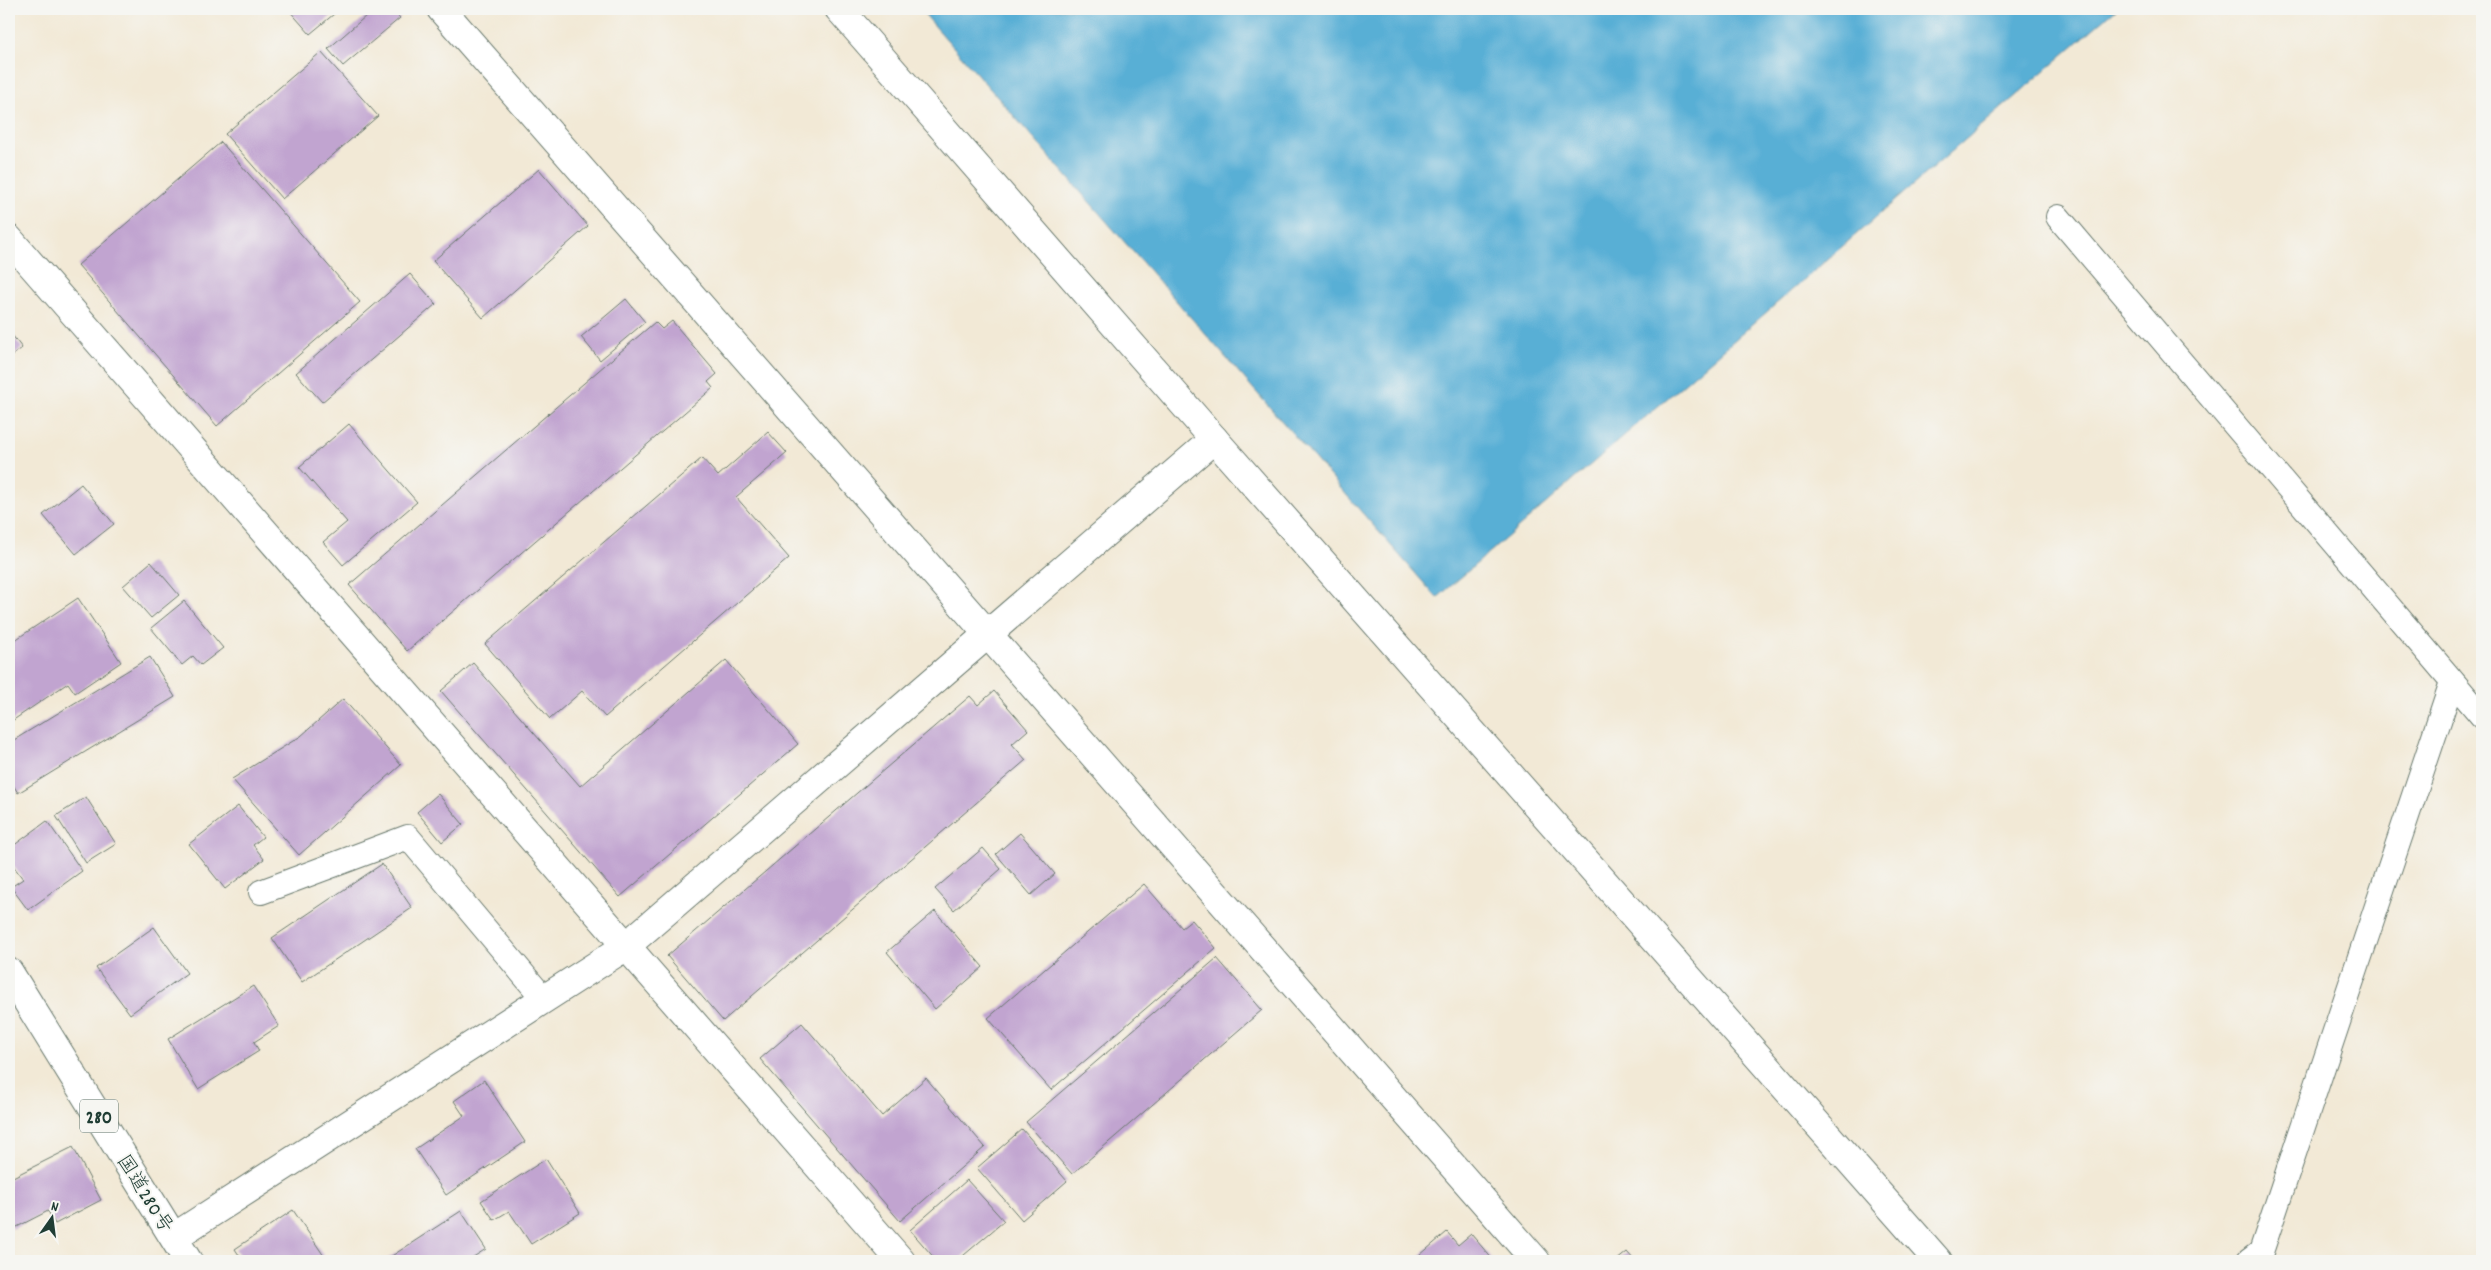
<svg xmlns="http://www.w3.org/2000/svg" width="2491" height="1270" font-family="Dekko,'Klee One',sans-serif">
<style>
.water{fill:#58afd5;stroke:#3c7684}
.building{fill:#c1a4d0}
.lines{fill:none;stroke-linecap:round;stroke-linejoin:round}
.lane-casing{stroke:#69796d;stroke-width:26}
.street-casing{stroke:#69796d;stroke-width:30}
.secondary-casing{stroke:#69796d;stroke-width:30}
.highway-casing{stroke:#69796d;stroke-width:30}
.lane{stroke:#fff;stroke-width:24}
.street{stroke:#fff;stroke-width:28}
.secondary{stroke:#fff;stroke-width:28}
.highway{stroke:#fff;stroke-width:28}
.labels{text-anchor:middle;stroke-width:4;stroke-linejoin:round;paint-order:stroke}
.shield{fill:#f6f6f2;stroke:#60746d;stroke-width:1}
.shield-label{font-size:19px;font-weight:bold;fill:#1f3d34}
.street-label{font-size:20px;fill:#1f3d34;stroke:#f6f6f2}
</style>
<rect width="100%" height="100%" fill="#f6f6f2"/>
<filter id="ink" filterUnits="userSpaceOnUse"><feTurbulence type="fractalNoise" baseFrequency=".02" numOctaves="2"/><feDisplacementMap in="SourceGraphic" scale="10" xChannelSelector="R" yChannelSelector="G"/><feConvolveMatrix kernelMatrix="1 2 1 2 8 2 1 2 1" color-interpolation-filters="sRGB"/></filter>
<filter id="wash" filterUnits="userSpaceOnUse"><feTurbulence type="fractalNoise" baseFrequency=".0096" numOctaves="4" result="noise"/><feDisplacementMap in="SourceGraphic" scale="20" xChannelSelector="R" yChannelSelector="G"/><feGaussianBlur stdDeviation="1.12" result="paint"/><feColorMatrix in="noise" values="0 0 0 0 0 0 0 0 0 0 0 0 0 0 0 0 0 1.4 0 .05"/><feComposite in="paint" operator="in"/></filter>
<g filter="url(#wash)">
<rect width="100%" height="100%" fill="#f2e9d6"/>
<polygon class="water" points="920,9 2116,9 1437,598"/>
<g id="blocks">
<g class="building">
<polygon points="288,9 340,9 310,34"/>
<polygon points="374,9 392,9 400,18 343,66 328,49"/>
<polygon points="321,52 378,116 282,199 225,134"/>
<polygon points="221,142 360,302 217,426 78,265"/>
<polygon points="539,169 588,226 483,318 433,261"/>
<polygon points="410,274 436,304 322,402 296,373"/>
<polygon points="626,299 645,322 600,360 581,337"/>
<polygon points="672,321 717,374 708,382 713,388 407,651 349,585 655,322 662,329"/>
<polygon points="9,331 22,348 9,358"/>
<polygon points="349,424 417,502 343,565 323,542 347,522 299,467"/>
<polygon points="768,432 787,453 736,497 789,558 605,717 582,691 550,719 485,644 702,458 718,476"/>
<polygon points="81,484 114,524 76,554 43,515"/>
<polygon points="151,562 179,595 151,618 123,586"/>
<polygon points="78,598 121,662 75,693 68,683 9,723 9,644"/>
<polygon points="184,601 223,648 201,665 193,656 182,665 151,628"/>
<polygon points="150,657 175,697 18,793 9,778 9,743"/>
<polygon points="726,660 798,744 620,897 441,691 473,663 580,786"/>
<polygon points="994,691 1028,730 1012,744 1026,760 723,1021 667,956 970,696 978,705"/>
<polygon points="343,699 401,765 299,855 232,779 301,736"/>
<polygon points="438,794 463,824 442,842 417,812"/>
<polygon points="86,797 116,844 86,863 56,816"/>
<polygon points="238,806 263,837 253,845 264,859 225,889 189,844"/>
<polygon points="47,821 82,871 28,910 11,887 23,879 9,860 9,849"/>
<polygon points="1020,833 1055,874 1031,895 996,854"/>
<polygon points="983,848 1001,869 954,910 935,889"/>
<polygon points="382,864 412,908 302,982 272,938"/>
<polygon points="1144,884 1182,928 1192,920 1216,948 1051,1090 988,1018"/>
<polygon points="935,911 983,967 935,1009 887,952"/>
<polygon points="154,927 187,973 130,1014 96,968"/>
<polygon points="1217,958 1262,1010 1072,1174 1026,1122"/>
<polygon points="253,986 279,1026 254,1042 259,1051 198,1089 168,1039"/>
<polygon points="802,1023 882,1116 926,1078 985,1147 900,1221 760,1059"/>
<polygon points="484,1080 525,1142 446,1195 415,1149 464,1116 454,1101"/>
<polygon points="1022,1129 1067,1181 1022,1220 977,1168"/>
<polygon points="73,1147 101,1200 55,1224 48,1211 13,1229 9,1221 9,1179"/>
<polygon points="546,1159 580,1213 531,1244 509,1211 494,1220 481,1201"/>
<polygon points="967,1180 1004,1221 957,1261 937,1261 910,1230"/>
<polygon points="293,1210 324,1256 316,1261 243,1261 235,1249"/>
<polygon points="461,1211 486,1249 467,1261 384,1261"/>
<polygon points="1447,1232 1458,1245 1471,1234 1494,1261 1413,1261"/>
<polygon points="1627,1252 1635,1261 1616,1261"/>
</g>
</g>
</g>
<g filter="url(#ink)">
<use href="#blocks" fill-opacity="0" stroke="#69796d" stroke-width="1"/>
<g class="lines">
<defs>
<g id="lane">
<polyline points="2058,217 2482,716"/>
<polyline points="261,892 408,837 544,999"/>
<polyline points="2249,1261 2261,1252 2452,682"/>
</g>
<g id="street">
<polyline points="441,9 1536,1261"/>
<polyline points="9,239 901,1261"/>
<polyline points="174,1237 625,947 1214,439"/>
</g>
<polyline id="secondary" points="839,9 1214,439 1938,1261"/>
<polyline id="highway" points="9,972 188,1261"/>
</defs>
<use href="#lane" class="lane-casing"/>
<use href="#street" class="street-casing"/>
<use href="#secondary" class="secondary-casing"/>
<use href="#highway" class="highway-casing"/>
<use href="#lane" class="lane"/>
<use href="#street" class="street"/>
<use href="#secondary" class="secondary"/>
<use href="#highway" class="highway"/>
</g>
</g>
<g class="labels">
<rect class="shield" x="80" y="1099.5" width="38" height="33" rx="4"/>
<g class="shield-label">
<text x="99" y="1123">280</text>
</g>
<g class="street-label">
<text transform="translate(146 1193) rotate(58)" y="7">国道280号</text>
</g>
</g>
<rect width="2491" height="1270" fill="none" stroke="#f6f6f2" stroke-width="30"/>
<g transform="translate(52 1218) rotate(14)" stroke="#f6f6f2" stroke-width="4" paint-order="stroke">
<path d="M0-4L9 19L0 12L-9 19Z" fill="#1f3d34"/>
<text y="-8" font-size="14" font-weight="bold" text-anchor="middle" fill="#1f3d34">N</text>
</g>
</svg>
